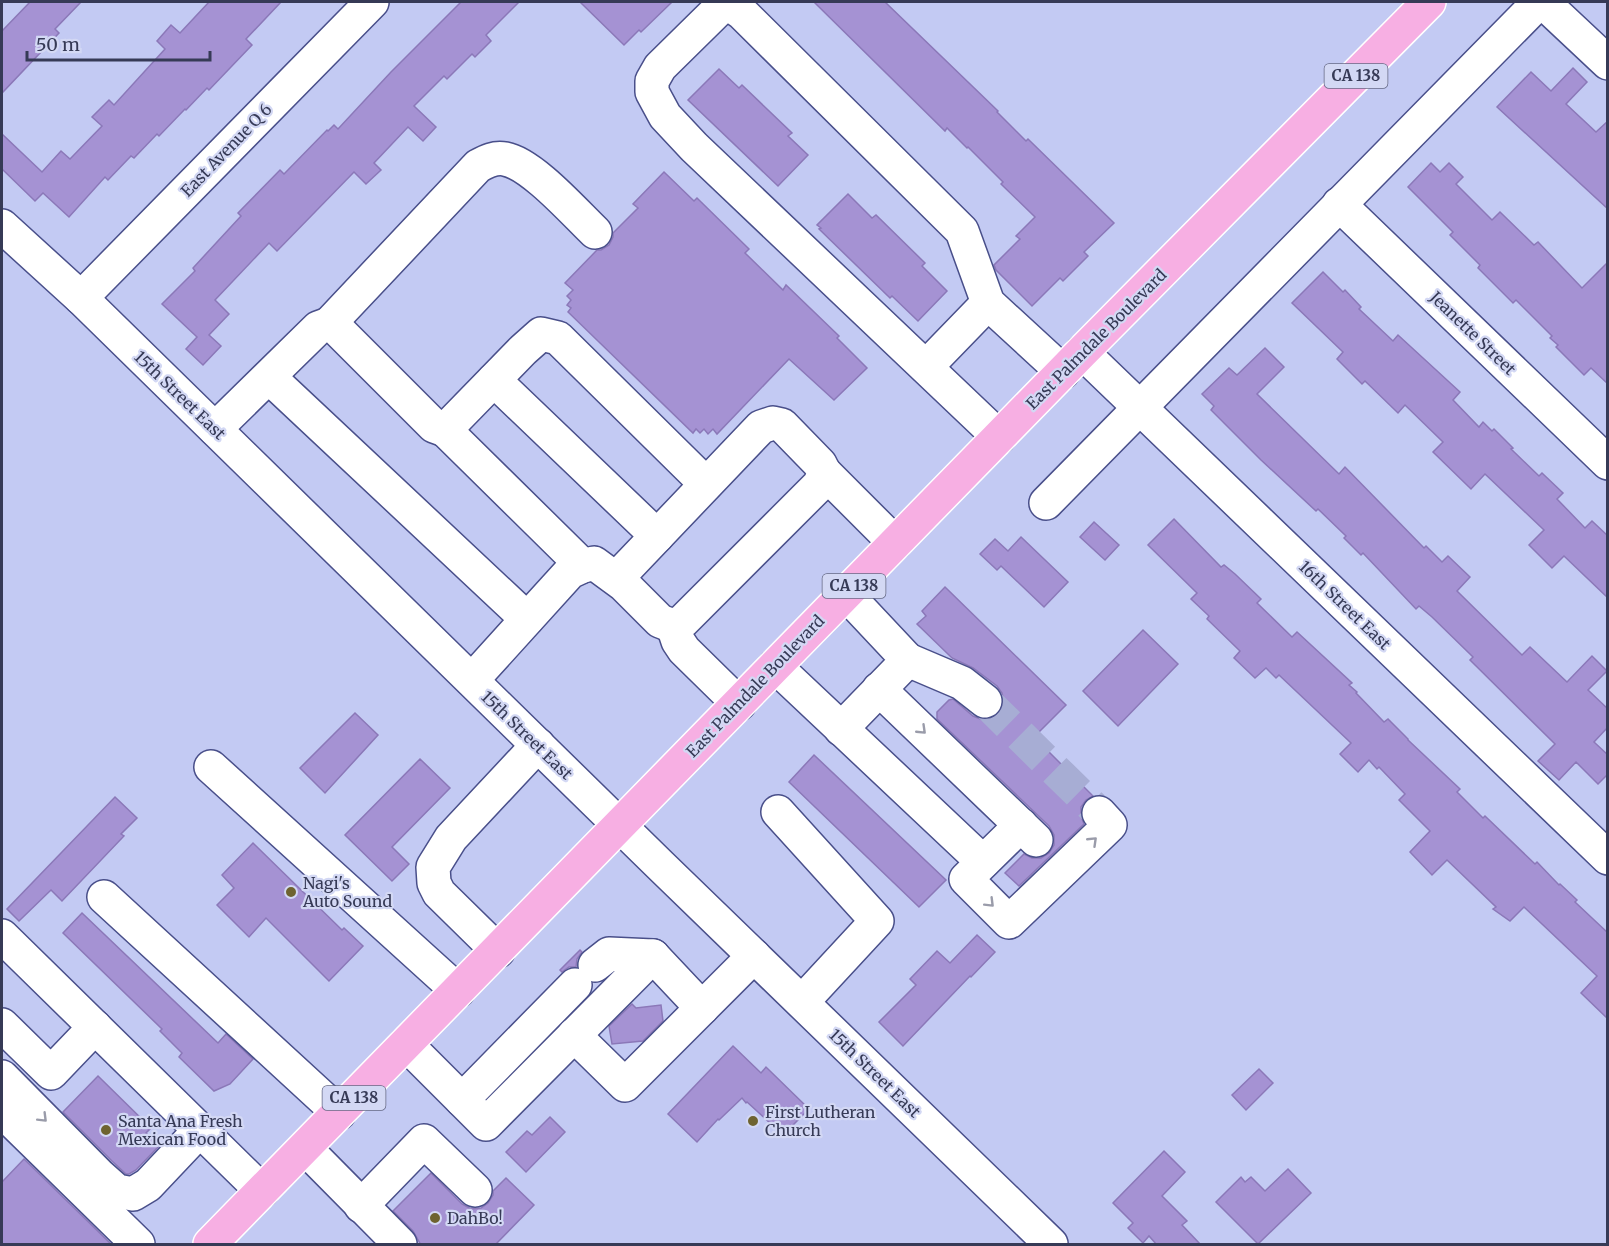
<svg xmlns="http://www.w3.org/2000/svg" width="1609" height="1246" font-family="Merriweather,serif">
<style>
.building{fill:#a592d3;stroke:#8b78b8;stroke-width:1.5}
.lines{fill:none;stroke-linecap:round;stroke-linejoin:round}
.minor-tunnel{stroke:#a7add4;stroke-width:33;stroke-dasharray:33 16;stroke-linecap:butt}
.minor-casing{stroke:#494f8a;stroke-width:36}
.highway-casing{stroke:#fff;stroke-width:36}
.minor{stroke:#fff;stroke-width:33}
.highway{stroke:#f7afe3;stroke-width:33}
.oneway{stroke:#9a9caa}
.poi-dot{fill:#6e6330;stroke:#d3d8f4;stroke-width:2}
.labels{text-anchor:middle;stroke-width:4.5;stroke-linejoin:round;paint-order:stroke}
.shield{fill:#d3d8f4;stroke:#656985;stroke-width:1.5}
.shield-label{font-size:15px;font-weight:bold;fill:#363a56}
.street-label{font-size:16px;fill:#363a56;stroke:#d3d8f4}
.poi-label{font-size:16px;fill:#363a56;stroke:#d3d8f4;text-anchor:start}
</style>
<rect width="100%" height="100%" fill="#c3caf3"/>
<g class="building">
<polygon points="30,2 81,2 55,29 59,33 2,93 2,31"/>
<polygon points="209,2 281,2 246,39 252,45 209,90 207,88 186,110 185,109 159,136 157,134 134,158 131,156 108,180 105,177 69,217 43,193 35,201 2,169 2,134 42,172 61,151 70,159 102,126 92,117 109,100 114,105 165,49 157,41 171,25 180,33"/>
<polygon points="461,2 519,2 486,35 491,41 475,57 472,54 447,79 444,76 414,106 436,127 423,141 408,127 374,163 381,170 366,184 354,172 277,251 269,243 215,300 229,314 209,335 221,346 203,365 186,349 197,337 162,304 195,271 193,268 241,216 238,213 280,170 284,174 327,130 328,131 334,125 338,129 391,72"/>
<polygon points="580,2 672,2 641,32 639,30 624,45"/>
<polygon points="814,2 885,2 998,111 997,112 1026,141 1028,139 1114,223 1084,252 1088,256 1063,281 1060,278 1032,306 996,270 994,265 1020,239 1016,236 1035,217 1001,184 1003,182 968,147 967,148 947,128 945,131"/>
<polygon points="1573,68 1587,82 1566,104 1596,132 1608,121 1608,209 1497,107 1531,72 1551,91"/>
<polygon points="719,69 739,88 742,85 792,133 788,136 808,155 778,186 688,100"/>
<polygon points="1431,163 1440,172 1449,163 1463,177 1456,184 1492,220 1500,212 1534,245 1538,242 1582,288 1608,262 1608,384 1591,368 1584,375 1556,347 1558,345 1550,338 1552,336 1516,300 1513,303 1478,268 1480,265 1450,235 1453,232 1408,187"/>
<polygon points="664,172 694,201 697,198 749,249 745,253 783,290 786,285 839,336 837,338 867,368 834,400 789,359 717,434 713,429 708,434 704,429 700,433 696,429 693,433 568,312 571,308 567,305 571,300 567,296 573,290 565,283 597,250 601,250 609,245 613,237 613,233 638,208 633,204"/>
<polygon points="848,194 872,218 876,215 925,263 922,266 947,291 918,321 892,296 890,298 819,229 821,228 817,225"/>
<polygon points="1323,272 1343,292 1345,290 1361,307 1359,309 1393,341 1398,335 1460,392 1453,400 1479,427 1483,422 1492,431 1494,429 1513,448 1511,449 1539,476 1542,473 1563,493 1557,499 1585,528 1592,521 1608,536 1608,598 1564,556 1552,568 1529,545 1544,530 1485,474 1471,489 1433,452 1443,442 1405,405 1398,413 1365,381 1362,384 1337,359 1343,352 1292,303"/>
<polygon points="1265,348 1284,367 1257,394 1339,474 1345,467 1424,548 1426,546 1442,562 1448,556 1470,577 1457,591 1522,655 1530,647 1567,682 1592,656 1607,671 1588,690 1608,709 1608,727 1594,742 1608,755 1608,774 1598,784 1576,762 1559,780 1538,761 1555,744 1470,660 1473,657 1432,617 1419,606 1416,609 1363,553 1361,555 1344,538 1346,536 1318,509 1316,511 1261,460 1211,410 1214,406 1202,394 1229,368 1237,375"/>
<polygon points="1174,519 1221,567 1224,565 1235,574 1261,599 1257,603 1292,637 1297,632 1352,683 1349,685 1357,692 1356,693 1384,722 1388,719 1408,739 1408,740 1460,789 1457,792 1483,818 1485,816 1535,864 1537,862 1559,885 1560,884 1577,900 1575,902 1608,933 1608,1019 1581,993 1597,976 1524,907 1510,921 1493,909 1496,907 1447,860 1432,875 1410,852 1430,831 1399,800 1405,794 1379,767 1377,769 1369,760 1358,772 1340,754 1351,743 1279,675 1276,678 1266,668 1255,678 1234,658 1240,651 1207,619 1209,616 1191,599 1197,593 1148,545"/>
<polygon points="1094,522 1119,545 1105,560 1080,537"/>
<polygon points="1021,537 1068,582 1044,607 1001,566 997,570 980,554 995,539 1008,551"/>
<polygon points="945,587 1066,705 1034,737 1093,796 1086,800 1081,807 1081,816 1084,824 1019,886 1005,873 1024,854 1032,858 1041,858 1049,853 1054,845 1054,835 1049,826 937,719 937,712 949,700 953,699 973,716 983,720 993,718 999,713 1004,703 1002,693 997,686 973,668 952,658 917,624 926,616 922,611"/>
<polygon points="1143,630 1178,664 1118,726 1083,691"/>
<polygon points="355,713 378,735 325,793 300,768"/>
<polygon points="814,755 946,880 919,907 789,782"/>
<polygon points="420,759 450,788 392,847 409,864 392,881 345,835"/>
<polygon points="115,797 137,818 121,834 124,836 62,901 51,890 19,921 7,909"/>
<polygon points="253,843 342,930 344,928 363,946 329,981 266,918 249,937 217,905 234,888 222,875"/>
<polygon points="82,913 218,1043 226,1034 253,1059 230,1084 214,1091 179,1057 182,1053 160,1031 162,1029 63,933"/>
<polygon points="977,935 995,952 971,977 970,976 903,1046 879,1022 916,985 910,979 937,951 950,963"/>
<polygon points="580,950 582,952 577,959 576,967 569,967 562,972 560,970"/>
<polygon points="632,1004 636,1008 661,1005 663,1021 643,1041 612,1044 609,1026"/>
<polygon points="733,1046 761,1073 766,1067 809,1109 783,1135 747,1102 746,1103 742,1098 719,1120 718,1119 697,1142 668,1114"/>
<polygon points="1259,1069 1273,1083 1246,1110 1232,1095"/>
<polygon points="98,1076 151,1128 146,1133 159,1146 136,1170 129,1174 126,1174 112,1161 63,1112"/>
<polygon points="550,1117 565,1132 526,1172 506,1152 527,1131 532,1135"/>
<polygon points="1164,1151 1185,1172 1162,1196 1187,1221 1182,1225 1201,1245 1157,1245 1149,1236 1143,1243 1128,1228 1133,1223 1113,1203"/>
<polygon points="24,1159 112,1245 2,1245 2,1182"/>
<polygon points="1288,1169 1311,1193 1258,1244 1216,1202 1241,1177 1245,1182 1251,1177 1265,1191"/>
<polygon points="431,1173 462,1204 471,1209 481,1208 488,1203 493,1195 493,1191 506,1178 534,1205 495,1245 421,1245 413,1231 393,1211"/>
</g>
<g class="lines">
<polyline class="minor-tunnel" points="985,701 1099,813"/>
<defs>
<g id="minor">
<polyline points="1543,2 1608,63"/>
<polyline points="1339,204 1608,463"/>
<polyline points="2,226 81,298 660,865 1051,1244"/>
<polyline points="81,298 372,2"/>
<path d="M329,324L478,166C487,161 495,157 505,159C532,164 574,212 595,232"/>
<polyline points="1082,352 1608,858"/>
<polyline points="926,367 988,303"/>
<polyline points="269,377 527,619"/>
<polyline points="494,380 657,536"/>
<polyline points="215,429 318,328 329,324 337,329 434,426 445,430 523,350 541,334 558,338 706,484"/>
<polyline points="445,430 583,566"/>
<polyline points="999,437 694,147 665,116 652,92 652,81 660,67 722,6 732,6 742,13 962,231 988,303 1063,372"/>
<polyline points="824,472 895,543"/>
<polyline points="1046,503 1539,2"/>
<polyline points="673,626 678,641 684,650 739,704"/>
<polyline points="908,660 962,683 985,701"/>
<polyline points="775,666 983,862"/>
<polyline points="472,680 570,572 583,566 594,563 624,585 660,621 673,626 683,621 820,484 824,472 820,464 782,425 773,423 761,427 616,579"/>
<polyline points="879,689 1036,840"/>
<polyline points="841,729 908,660 846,594"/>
<polyline points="211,767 458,991"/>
<polyline points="778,812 877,921 802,1002"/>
<polyline points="1021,825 966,879 1009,922 1110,825 1099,813"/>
<polyline points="104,897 339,1113"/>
<polyline points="2,936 262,1191"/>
<polyline points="498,951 439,893 434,883 433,867 451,838 538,745"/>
<polyline points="595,965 609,954 653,956"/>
<polyline points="2,1025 51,1073 95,1027"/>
<polyline points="574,1035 625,1085 702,1008"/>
<polyline points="406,1044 486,1124 653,956 702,1008 754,956"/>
<polyline points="2,1077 99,1175 117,1191 133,1194 148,1185 200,1130"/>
<polyline points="462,1100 575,985"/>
<polyline points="2,1111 138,1244"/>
<polyline points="305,1148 400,1244"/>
<polyline points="361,1206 424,1141 475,1190"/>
</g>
<polyline id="highway" points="210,1244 1082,352 1429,2"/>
</defs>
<use href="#minor" class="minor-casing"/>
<use href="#highway" class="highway-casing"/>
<use href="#minor" class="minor"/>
<use href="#highway" class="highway"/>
</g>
<defs><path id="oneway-chevron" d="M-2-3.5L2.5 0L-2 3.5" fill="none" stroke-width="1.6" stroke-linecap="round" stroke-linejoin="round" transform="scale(1.5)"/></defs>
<g class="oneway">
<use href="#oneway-chevron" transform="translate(922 730) rotate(44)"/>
<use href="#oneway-chevron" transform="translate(1093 841) rotate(-44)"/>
<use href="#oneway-chevron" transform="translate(990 903) rotate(45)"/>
<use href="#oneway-chevron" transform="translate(43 1118) rotate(45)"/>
</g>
<g class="poi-dot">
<circle cx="291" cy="892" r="6"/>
<circle cx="753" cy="1121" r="6"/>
<circle cx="106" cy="1130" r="6"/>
<circle cx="435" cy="1218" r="6"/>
</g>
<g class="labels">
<g class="shield">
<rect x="1324.5" y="64" width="63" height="24" rx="4.5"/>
<rect x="822.5" y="574" width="63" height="24" rx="4.5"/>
<rect x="322.5" y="1086" width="63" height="24" rx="4.5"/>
</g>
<g class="shield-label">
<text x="1356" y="81">CA 138</text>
<text x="854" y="591">CA 138</text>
<text x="354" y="1103">CA 138</text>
</g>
<g class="street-label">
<text transform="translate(226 150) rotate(-46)" y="6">East Avenue Q 6</text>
<text transform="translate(1473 333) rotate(44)" y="6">Jeanette Street</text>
<text transform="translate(1096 339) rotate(-45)" y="6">East Palmdale Boulevard</text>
<text transform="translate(180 395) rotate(44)" y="6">15th Street East</text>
<text transform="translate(1345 605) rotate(44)" y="6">16th Street East</text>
<text transform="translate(755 686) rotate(-46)" y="6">East Palmdale Boulevard</text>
<text transform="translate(527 735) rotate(44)" y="6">15th Street East</text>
<text transform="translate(875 1073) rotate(44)" y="6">15th Street East</text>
</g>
<g class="poi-label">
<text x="303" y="889">Nagi's<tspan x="303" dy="18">Auto Sound</tspan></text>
<text x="765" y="1118">First Lutheran<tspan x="765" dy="18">Church</tspan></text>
<text x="118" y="1127">Santa Ana Fresh<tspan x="118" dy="18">Mexican Food</tspan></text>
<text x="447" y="1224">DahBo!</text>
</g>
</g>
<rect width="1609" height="1246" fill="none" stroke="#363a56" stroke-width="6"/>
<path d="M27 51v9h183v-9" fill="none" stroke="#363a56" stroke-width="3"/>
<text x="36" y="51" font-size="18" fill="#363a56" stroke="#d3d8f4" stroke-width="4.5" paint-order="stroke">50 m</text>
</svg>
